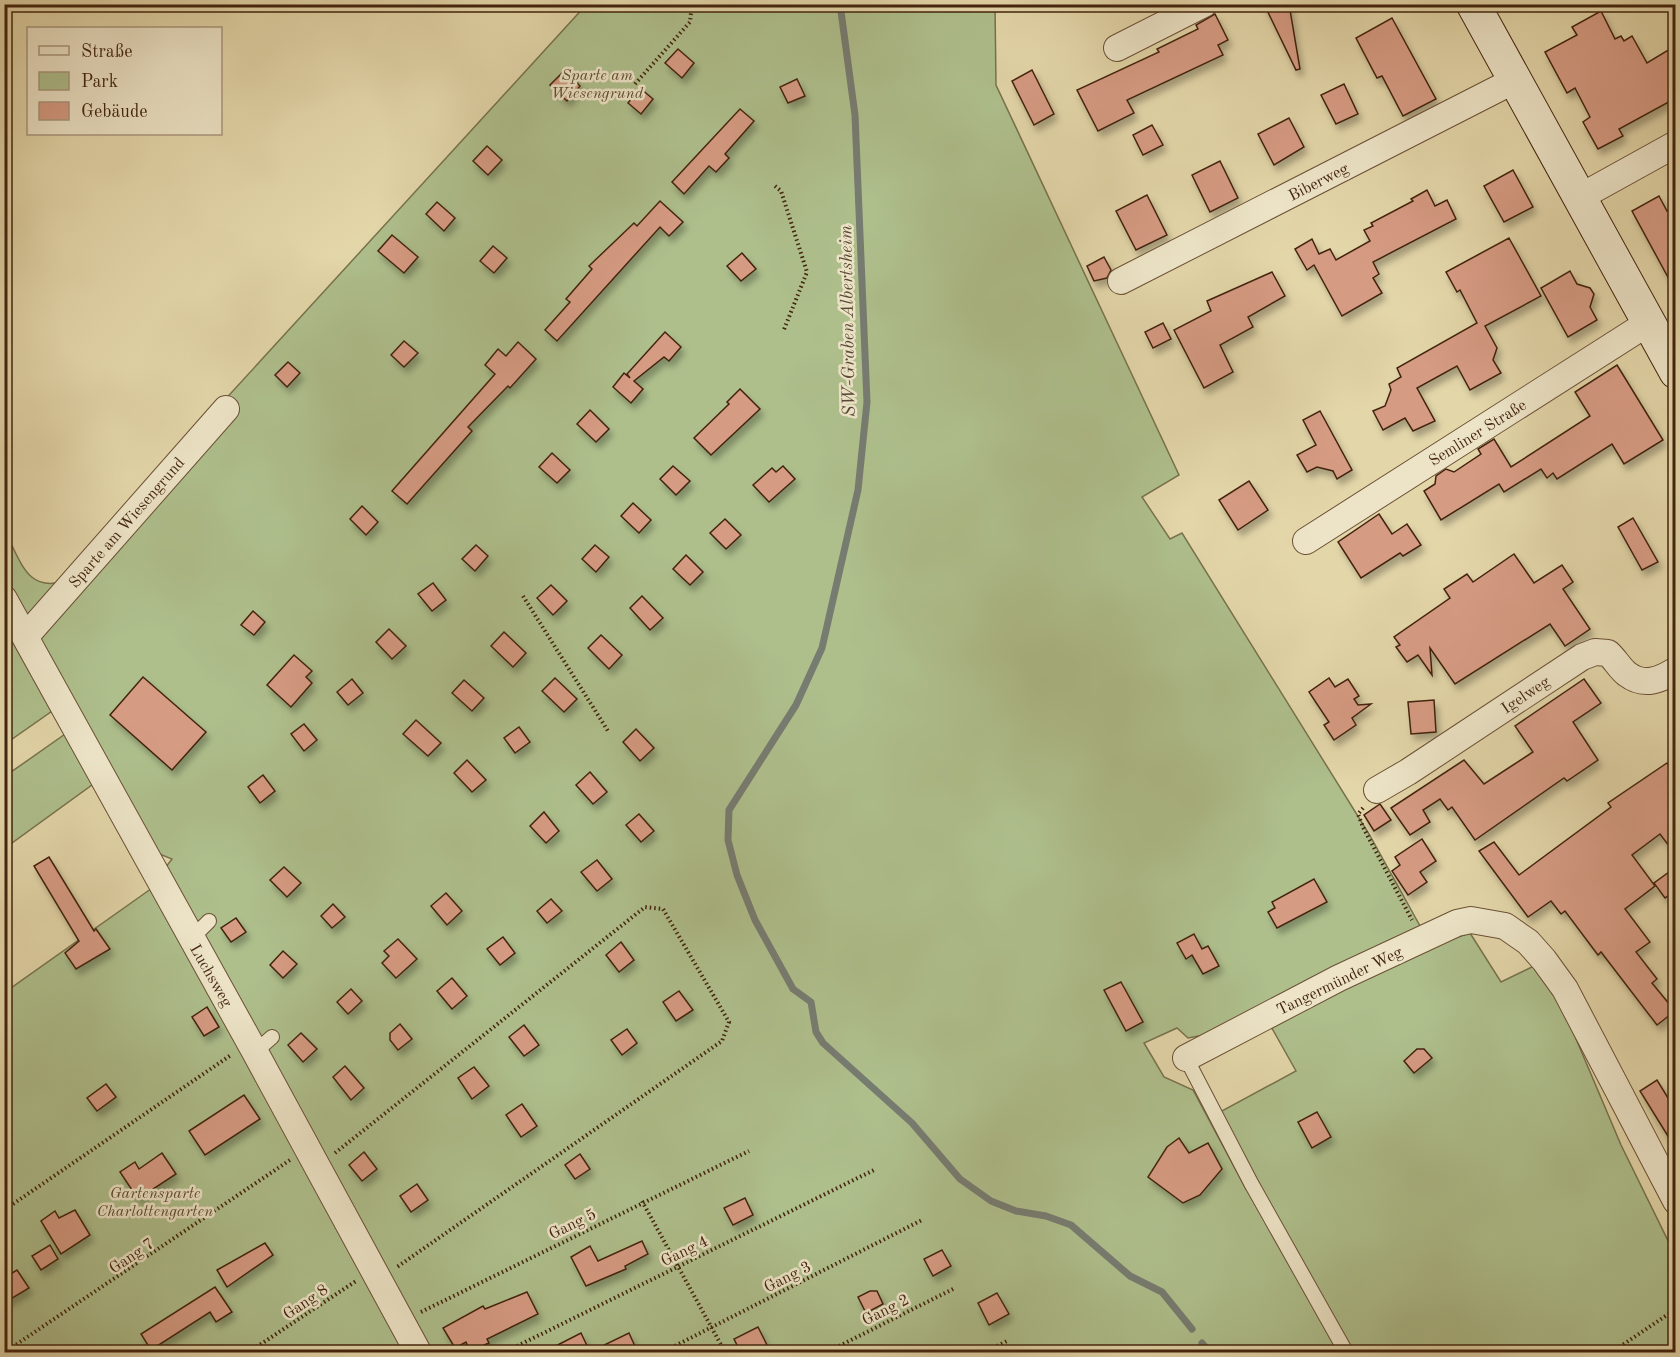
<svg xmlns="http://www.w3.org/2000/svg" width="1680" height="1357" font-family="'Old Standard TT',serif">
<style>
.green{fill:#aebf8c;stroke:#78724d;stroke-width:1.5}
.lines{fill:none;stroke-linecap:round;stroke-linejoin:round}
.stream{stroke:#777c71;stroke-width:7}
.building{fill:#d69b83;stroke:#43240e;stroke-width:1.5;filter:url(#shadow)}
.lane-casing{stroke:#6b5035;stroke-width:16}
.street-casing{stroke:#6b5035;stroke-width:28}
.secondary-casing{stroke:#43240e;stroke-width:35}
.path{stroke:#43240e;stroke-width:4;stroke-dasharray:1.5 3;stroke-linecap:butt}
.lane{stroke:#ede4c7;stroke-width:14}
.street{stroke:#ede4c7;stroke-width:26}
.secondary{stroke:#ede4c7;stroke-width:33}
.labels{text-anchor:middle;stroke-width:5;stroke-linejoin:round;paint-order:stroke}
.park-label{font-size:16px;font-style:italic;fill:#5e4b2e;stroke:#ede4c7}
.street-label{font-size:16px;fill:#43240e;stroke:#ede4c7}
.water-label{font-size:18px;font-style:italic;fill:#584837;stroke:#ede4c7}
</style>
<defs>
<filter id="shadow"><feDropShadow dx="3.5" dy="6" stdDeviation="3" flood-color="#0004"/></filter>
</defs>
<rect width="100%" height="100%" fill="#e3d6a9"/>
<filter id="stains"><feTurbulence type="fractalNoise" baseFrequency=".00333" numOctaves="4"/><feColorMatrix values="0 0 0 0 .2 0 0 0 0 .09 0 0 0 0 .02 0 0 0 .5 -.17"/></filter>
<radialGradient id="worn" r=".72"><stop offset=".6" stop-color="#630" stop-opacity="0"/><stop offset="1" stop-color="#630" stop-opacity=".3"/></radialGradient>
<g class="green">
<polygon points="586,5 995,5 996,85 1179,475 1142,497 1170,539 1182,533 1369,834 1420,926 1204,1035 1188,1038 1177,1028 1144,1043 1164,1077 1193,1090 1246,1189 1264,1192 1220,1112 1296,1071 1269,1023 1423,949 1470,933 1501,982 1538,964 1557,994 1621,1145 1675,1255 1675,1352 426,1352 162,872 172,859 157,853 37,634 221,404"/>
<path d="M4,530C21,560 26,593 65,581L24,618L5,583Z"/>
<polygon points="4,618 55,709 5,744 4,744"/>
<polygon points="68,732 96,782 5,848 4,777"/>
<polygon points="155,886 412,1352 5,1352 4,993"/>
</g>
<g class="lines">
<g class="stream">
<polyline points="840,4 855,115 867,402 858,490 822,648 796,705 729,810 728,840 737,875 755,920 793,989 811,1002 816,1032 823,1043 912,1123 960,1179 991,1201 1016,1211 1046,1216 1071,1225 1130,1276 1162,1292 1192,1329"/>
<polyline points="1202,1343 1210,1352"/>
</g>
</g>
<g class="building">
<polygon points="1264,4 1289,4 1300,69 1296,70"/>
<polygon points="1601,11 1615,39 1621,36 1624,41 1632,36 1647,63 1670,49 1676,58 1676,98 1619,129 1623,136 1598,149 1583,122 1590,117 1575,88 1567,93 1545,52 1577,35 1572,27"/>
<polygon points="1215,14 1228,40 1218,45 1223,55 1127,100 1134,113 1098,131 1077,90 1159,52 1157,49 1198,29 1196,25"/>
<polygon points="1392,18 1436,99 1403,116 1382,76 1377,78 1356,38"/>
<polygon points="678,49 694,63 682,78 665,63"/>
<polygon points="565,70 580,86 567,101 550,85"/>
<polygon points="1032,70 1054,114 1034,125 1012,81"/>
<polygon points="797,79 805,96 788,103 780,87"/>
<polygon points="1344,84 1358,114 1336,124 1321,95"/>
<polygon points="640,88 653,99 641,114 628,103"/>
<polygon points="740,109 754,121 725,154 729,158 716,172 709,166 684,194 672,182"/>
<polygon points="1289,118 1304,147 1274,165 1258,134"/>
<polygon points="1152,125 1163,145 1143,155 1133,135"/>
<polygon points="487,146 502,160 488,175 473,161"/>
<polygon points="1220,161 1238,198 1210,212 1192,175"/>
<polygon points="1513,170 1533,207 1504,222 1484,186"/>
<polygon points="1427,190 1435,206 1447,200 1456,219 1373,262 1379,274 1373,278 1382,293 1342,316 1314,265 1307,270 1295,249 1312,239 1319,254 1330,249 1336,260 1370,241 1364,230 1373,226 1371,223 1413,201 1411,199"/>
<polygon points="1147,195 1167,235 1136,250 1116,211"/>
<polygon points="1659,196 1667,211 1676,207 1676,292 1632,211"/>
<polygon points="660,201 683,222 669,236 660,227 557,341 545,330 570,302 566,299 592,269 589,266 634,223 637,226"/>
<polygon points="437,202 455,218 444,231 426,214"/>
<polygon points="392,235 418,257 404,273 378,251"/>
<polygon points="1509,238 1541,296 1485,326 1497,348 1493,360 1501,373 1470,390 1457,366 1417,388 1435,421 1413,431 1405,418 1383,430 1373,411 1385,406 1391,390 1389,384 1401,377 1397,368 1477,323 1460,290 1457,292 1446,272"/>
<polygon points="493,246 507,258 494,273 480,261"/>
<polygon points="742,253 756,269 741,281 727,266"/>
<polygon points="1104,257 1111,270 1107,278 1094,281 1087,266"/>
<polygon points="1570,271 1577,284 1590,288 1594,294 1590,307 1597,320 1568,337 1541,288"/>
<polygon points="1272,272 1285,296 1248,317 1253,327 1220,345 1233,372 1204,388 1174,330 1211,311 1207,301"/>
<polygon points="1163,323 1171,339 1153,348 1145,332"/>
<polygon points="665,332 681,347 669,361 664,357 634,381 643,389 631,403 613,387 624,373 630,378 627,374"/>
<polygon points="404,341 418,353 404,367 391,355"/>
<polygon points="518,342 536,359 510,388 508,386 468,427 472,431 407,504 392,491 495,374 485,365 498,349 506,356"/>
<polygon points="288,362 300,373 287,387 275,375"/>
<polygon points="1617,365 1663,440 1624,464 1612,444 1557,479 1553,473 1547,478 1541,469 1504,492 1499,484 1441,520 1424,491 1435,484 1436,476 1446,469 1454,472 1481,454 1478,449 1494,439 1511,467 1590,416 1575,392"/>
<polygon points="740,389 760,409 711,455 694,438 729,404 727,402"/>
<polygon points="590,410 609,429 596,442 577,424"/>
<polygon points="1320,411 1352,470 1337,479 1333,471 1317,467 1307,472 1297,455 1316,445 1303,420"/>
<polygon points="552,453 570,470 557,483 539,467"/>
<polygon points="673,466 690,481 676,495 660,479"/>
<polygon points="783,466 795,479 769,502 753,485 772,468 776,472"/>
<polygon points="1249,481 1268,510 1238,530 1219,500"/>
<polygon points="633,503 651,520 639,533 621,516"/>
<polygon points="362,506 378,522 366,535 350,519"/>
<polygon points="1379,514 1392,534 1407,524 1421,545 1403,556 1400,553 1361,578 1338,542"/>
<polygon points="1633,518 1658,562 1642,570 1618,527"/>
<polygon points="725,519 741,535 726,549 710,533"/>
<polygon points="476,545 488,556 475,571 462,559"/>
<polygon points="595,545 609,557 596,572 582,559"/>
<polygon points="1514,554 1534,583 1562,565 1573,582 1563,589 1590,629 1565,646 1550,624 1455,684 1430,648 1432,675 1418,655 1407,662 1396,647 1400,645 1394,637 1450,598 1444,589 1467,574 1473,582"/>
<polygon points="686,555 703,572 690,585 673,569"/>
<polygon points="433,583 446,600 432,611 418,594"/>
<polygon points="551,585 567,601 553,615 537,598"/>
<polygon points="642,596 663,618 650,630 630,608"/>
<polygon points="253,611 265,622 254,635 241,625"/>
<polygon points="389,629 406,646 392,659 376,642"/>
<polygon points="504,632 526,653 513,667 491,646"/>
<polygon points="601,635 622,655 609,669 588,648"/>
<polygon points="294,655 312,671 306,677 312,683 291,707 267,685"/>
<polygon points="143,677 206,732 172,770 110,715"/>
<polygon points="555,678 577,699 564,712 542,691"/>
<polygon points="1329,678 1335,687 1348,679 1359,696 1354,699 1358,705 1371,704 1352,718 1356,725 1334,740 1324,725 1329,722 1309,692"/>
<polygon points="352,679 363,693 348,705 337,692"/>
<polygon points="1584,679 1601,703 1573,722 1598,760 1567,781 1564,778 1475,840 1452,807 1448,810 1440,799 1423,810 1430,822 1410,835 1391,808 1464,760 1484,784 1533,752 1515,726"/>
<polygon points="464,680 484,698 472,711 452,693"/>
<polygon points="1434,700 1436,732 1411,734 1408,702"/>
<polygon points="416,720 441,743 428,756 403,734"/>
<polygon points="304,724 317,740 304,751 291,734"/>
<polygon points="519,727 530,742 515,753 504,738"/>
<polygon points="636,729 654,748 640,761 623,742"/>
<polygon points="467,760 486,780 472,792 454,773"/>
<polygon points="1667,763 1676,775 1676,855 1660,834 1632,855 1655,886 1625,909 1650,942 1636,952 1657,979 1652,983 1675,1011 1657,1025 1601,952 1598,955 1565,911 1561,914 1551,901 1528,917 1479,851 1494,842 1519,875 1611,807 1608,803"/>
<polygon points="590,772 607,792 593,804 576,785"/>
<polygon points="263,775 275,791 260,803 248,787"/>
<polygon points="1380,804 1391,820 1374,831 1364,815"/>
<polygon points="544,812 559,831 546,843 530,826"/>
<polygon points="639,814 654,831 641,842 626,825"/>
<polygon points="1422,839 1436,861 1420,872 1427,882 1408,895 1392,871 1400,865 1395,857"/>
<polygon points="49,857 94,931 96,929 110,949 76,969 65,953 79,941 34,866"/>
<polygon points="597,860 612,879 597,891 581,872"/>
<polygon points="284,867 301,883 287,897 270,880"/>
<polygon points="1676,867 1676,891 1665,898 1654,883"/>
<polygon points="1314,879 1327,902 1277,928 1268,912 1275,908 1272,902"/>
<polygon points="446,893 462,911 447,925 431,906"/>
<polygon points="551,899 562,911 547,923 537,911"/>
<polygon points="333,904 345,917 332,928 321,916"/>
<polygon points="236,918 246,932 231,942 221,928"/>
<polygon points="1194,934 1202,949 1208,946 1219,966 1203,974 1192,955 1186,959 1177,943"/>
<polygon points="503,937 515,953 500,965 487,949"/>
<polygon points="398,939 417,959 396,978 382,963 389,956 384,951"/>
<polygon points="621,942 634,960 619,972 606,955"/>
<polygon points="283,951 297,964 283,978 270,965"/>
<polygon points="452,978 467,996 452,1009 437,991"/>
<polygon points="1121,982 1143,1022 1126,1031 1104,990"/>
<polygon points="351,989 362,1001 348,1014 337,1002"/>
<polygon points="679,991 693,1010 676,1021 663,1002"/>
<polygon points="207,1007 219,1027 204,1036 192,1017"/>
<polygon points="400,1024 412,1039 398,1050 390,1040 390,1033"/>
<polygon points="524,1025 539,1045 524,1056 509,1037"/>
<polygon points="627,1029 637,1043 622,1055 611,1040"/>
<polygon points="301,1033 317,1049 303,1062 288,1045"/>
<polygon points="1417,1049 1424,1049 1432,1058 1414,1073 1404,1061"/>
<polygon points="345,1066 364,1088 351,1100 333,1077"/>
<polygon points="474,1067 489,1086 472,1099 458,1078"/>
<polygon points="1657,1080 1676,1111 1676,1149 1640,1091"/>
<polygon points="106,1084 116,1097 97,1111 87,1098"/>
<polygon points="244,1095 260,1119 205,1155 189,1131"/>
<polygon points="522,1104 537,1126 521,1137 506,1115"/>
<polygon points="1317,1112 1331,1137 1312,1148 1298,1122"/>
<polygon points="1179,1138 1189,1153 1208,1143 1222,1169 1200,1195 1183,1203 1148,1177 1167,1147"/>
<polygon points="364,1152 377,1169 362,1181 349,1165"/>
<polygon points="162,1153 176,1174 138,1199 120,1172 135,1162 139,1169"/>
<polygon points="580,1154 590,1169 575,1179 565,1165"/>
<polygon points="417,1184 428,1200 411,1212 400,1196"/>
<polygon points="745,1198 753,1215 733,1225 724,1208"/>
<polygon points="75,1210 90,1235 61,1254 41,1221 55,1211 59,1218"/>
<polygon points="642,1241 648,1254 625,1266 626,1269 586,1286 571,1257 590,1246 598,1261"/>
<polygon points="265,1243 273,1255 227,1287 217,1270"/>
<polygon points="50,1245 58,1259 41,1270 32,1256"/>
<polygon points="942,1250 951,1266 933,1276 924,1259"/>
<polygon points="17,1270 29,1288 4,1303 4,1278"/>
<polygon points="215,1287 232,1312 216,1322 210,1312 151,1350 141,1334"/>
<polygon points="870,1291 877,1291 883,1304 866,1313 858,1297"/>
<polygon points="527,1292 538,1314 487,1339 489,1343 470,1351 466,1342 455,1348 443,1328 483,1306 485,1309"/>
<polygon points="997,1293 1009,1314 989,1325 978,1303"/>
<polygon points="758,1327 771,1353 741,1353 734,1339"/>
<polygon points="581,1333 590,1352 629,1333 638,1353 542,1353"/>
</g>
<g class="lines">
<defs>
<g id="lane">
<polyline points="191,939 209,921"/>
<polyline points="255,1052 272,1037"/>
<polyline points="1186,1058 1251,1183 1346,1352"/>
</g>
<g id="street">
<polyline points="1117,48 1204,4"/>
<polyline points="1577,195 1591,191 1676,144"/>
<polyline points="1121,281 1515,80"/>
<polyline points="1306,541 1648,323"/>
<polyline points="4,599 255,1052 418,1352"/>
<polyline points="26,636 226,409"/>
<path d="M1377,790L1408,772L1582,657L1595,652L1608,653C1615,659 1620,669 1627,674C1644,687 1660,680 1676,670"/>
<polyline points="1186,1058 1339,978 1457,923 1471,920 1505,926 1528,942 1544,960 1565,989 1676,1201"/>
</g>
<polyline id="secondary" points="1473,4 1676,372"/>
</defs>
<use href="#lane" class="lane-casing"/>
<use href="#street" class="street-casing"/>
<use href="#secondary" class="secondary-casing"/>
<g class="path">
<polyline points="635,84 690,22 692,4"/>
<polyline points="775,186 781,191 807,272 783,332"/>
<polyline points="523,596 608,731"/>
<polyline points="1363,808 1358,814 1363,827 1412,920"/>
<polyline points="335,1153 645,907 663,909 729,1022 722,1041 397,1267"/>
<polyline points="642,1201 725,1352"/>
<polyline points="13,1204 231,1055"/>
<polyline points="421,1312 749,1151"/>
<polyline points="5,1352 290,1160"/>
<polyline points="249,1352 356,1281"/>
<polyline points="505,1352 874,1170"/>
<polyline points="663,1352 922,1220"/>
<polyline points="827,1352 955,1288"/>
<polyline points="985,1352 1009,1340"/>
<polyline points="1612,1352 1676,1309"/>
</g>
<use href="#lane" class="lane"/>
<use href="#street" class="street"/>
<use href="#secondary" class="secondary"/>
</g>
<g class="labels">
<g class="park-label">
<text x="597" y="80">Sparte am<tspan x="597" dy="18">Wiesengrund</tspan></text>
<text x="155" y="1198">Gartensparte<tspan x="155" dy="18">Charlottengarten</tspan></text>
</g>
<g class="street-label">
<text transform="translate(1318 181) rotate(-27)" y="6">Biberweg</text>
<text transform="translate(1477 432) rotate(-32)" y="6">Semliner Straße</text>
<text transform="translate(126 522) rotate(-49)" y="6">Sparte am Wiesengrund</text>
<text transform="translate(1525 694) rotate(-34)" y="6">Igelweg</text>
<text transform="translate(212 975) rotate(60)" y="6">Luchsweg</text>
<text transform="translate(1339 980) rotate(-26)" y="6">Tangermünder Weg</text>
<text transform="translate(572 1223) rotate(-26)" y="6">Gang 5</text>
<text transform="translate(684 1250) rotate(-26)" y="6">Gang 4</text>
<text transform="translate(131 1255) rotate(-34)" y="6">Gang 7</text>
<text transform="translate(787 1276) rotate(-27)" y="6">Gang 3</text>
<text transform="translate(305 1301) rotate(-34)" y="6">Gang 8</text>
<text transform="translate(885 1309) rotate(-27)" y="6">Gang 2</text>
</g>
<g class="water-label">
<text transform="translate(847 321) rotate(-91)" y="6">SW-Graben Albertsheim</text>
</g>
</g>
<rect width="1680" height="1357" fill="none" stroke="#e3d6a9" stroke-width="24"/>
<rect x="6" y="6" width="1668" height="1345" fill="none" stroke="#43240e" stroke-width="3"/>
<rect x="12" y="12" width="1656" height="1333" fill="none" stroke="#43240e" stroke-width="1.5"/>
<rect x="27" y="27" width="195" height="108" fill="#ede4c7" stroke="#a9977d" stroke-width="1.5"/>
<rect x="39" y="46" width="30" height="9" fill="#ede4c7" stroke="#a9977d" stroke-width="1.5"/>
<text x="81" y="57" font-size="18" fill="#43240e">Straße</text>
<rect x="39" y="72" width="30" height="18" fill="#aebf8c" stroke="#a9977d" stroke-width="1.5"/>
<text x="81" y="87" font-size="18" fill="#43240e">Park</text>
<rect x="39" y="102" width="30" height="18" fill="#d69b83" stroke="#a9977d" stroke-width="1.5"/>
<text x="81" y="117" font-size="18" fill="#43240e">Gebäude</text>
<rect width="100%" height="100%" filter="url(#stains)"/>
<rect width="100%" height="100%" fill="url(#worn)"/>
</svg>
